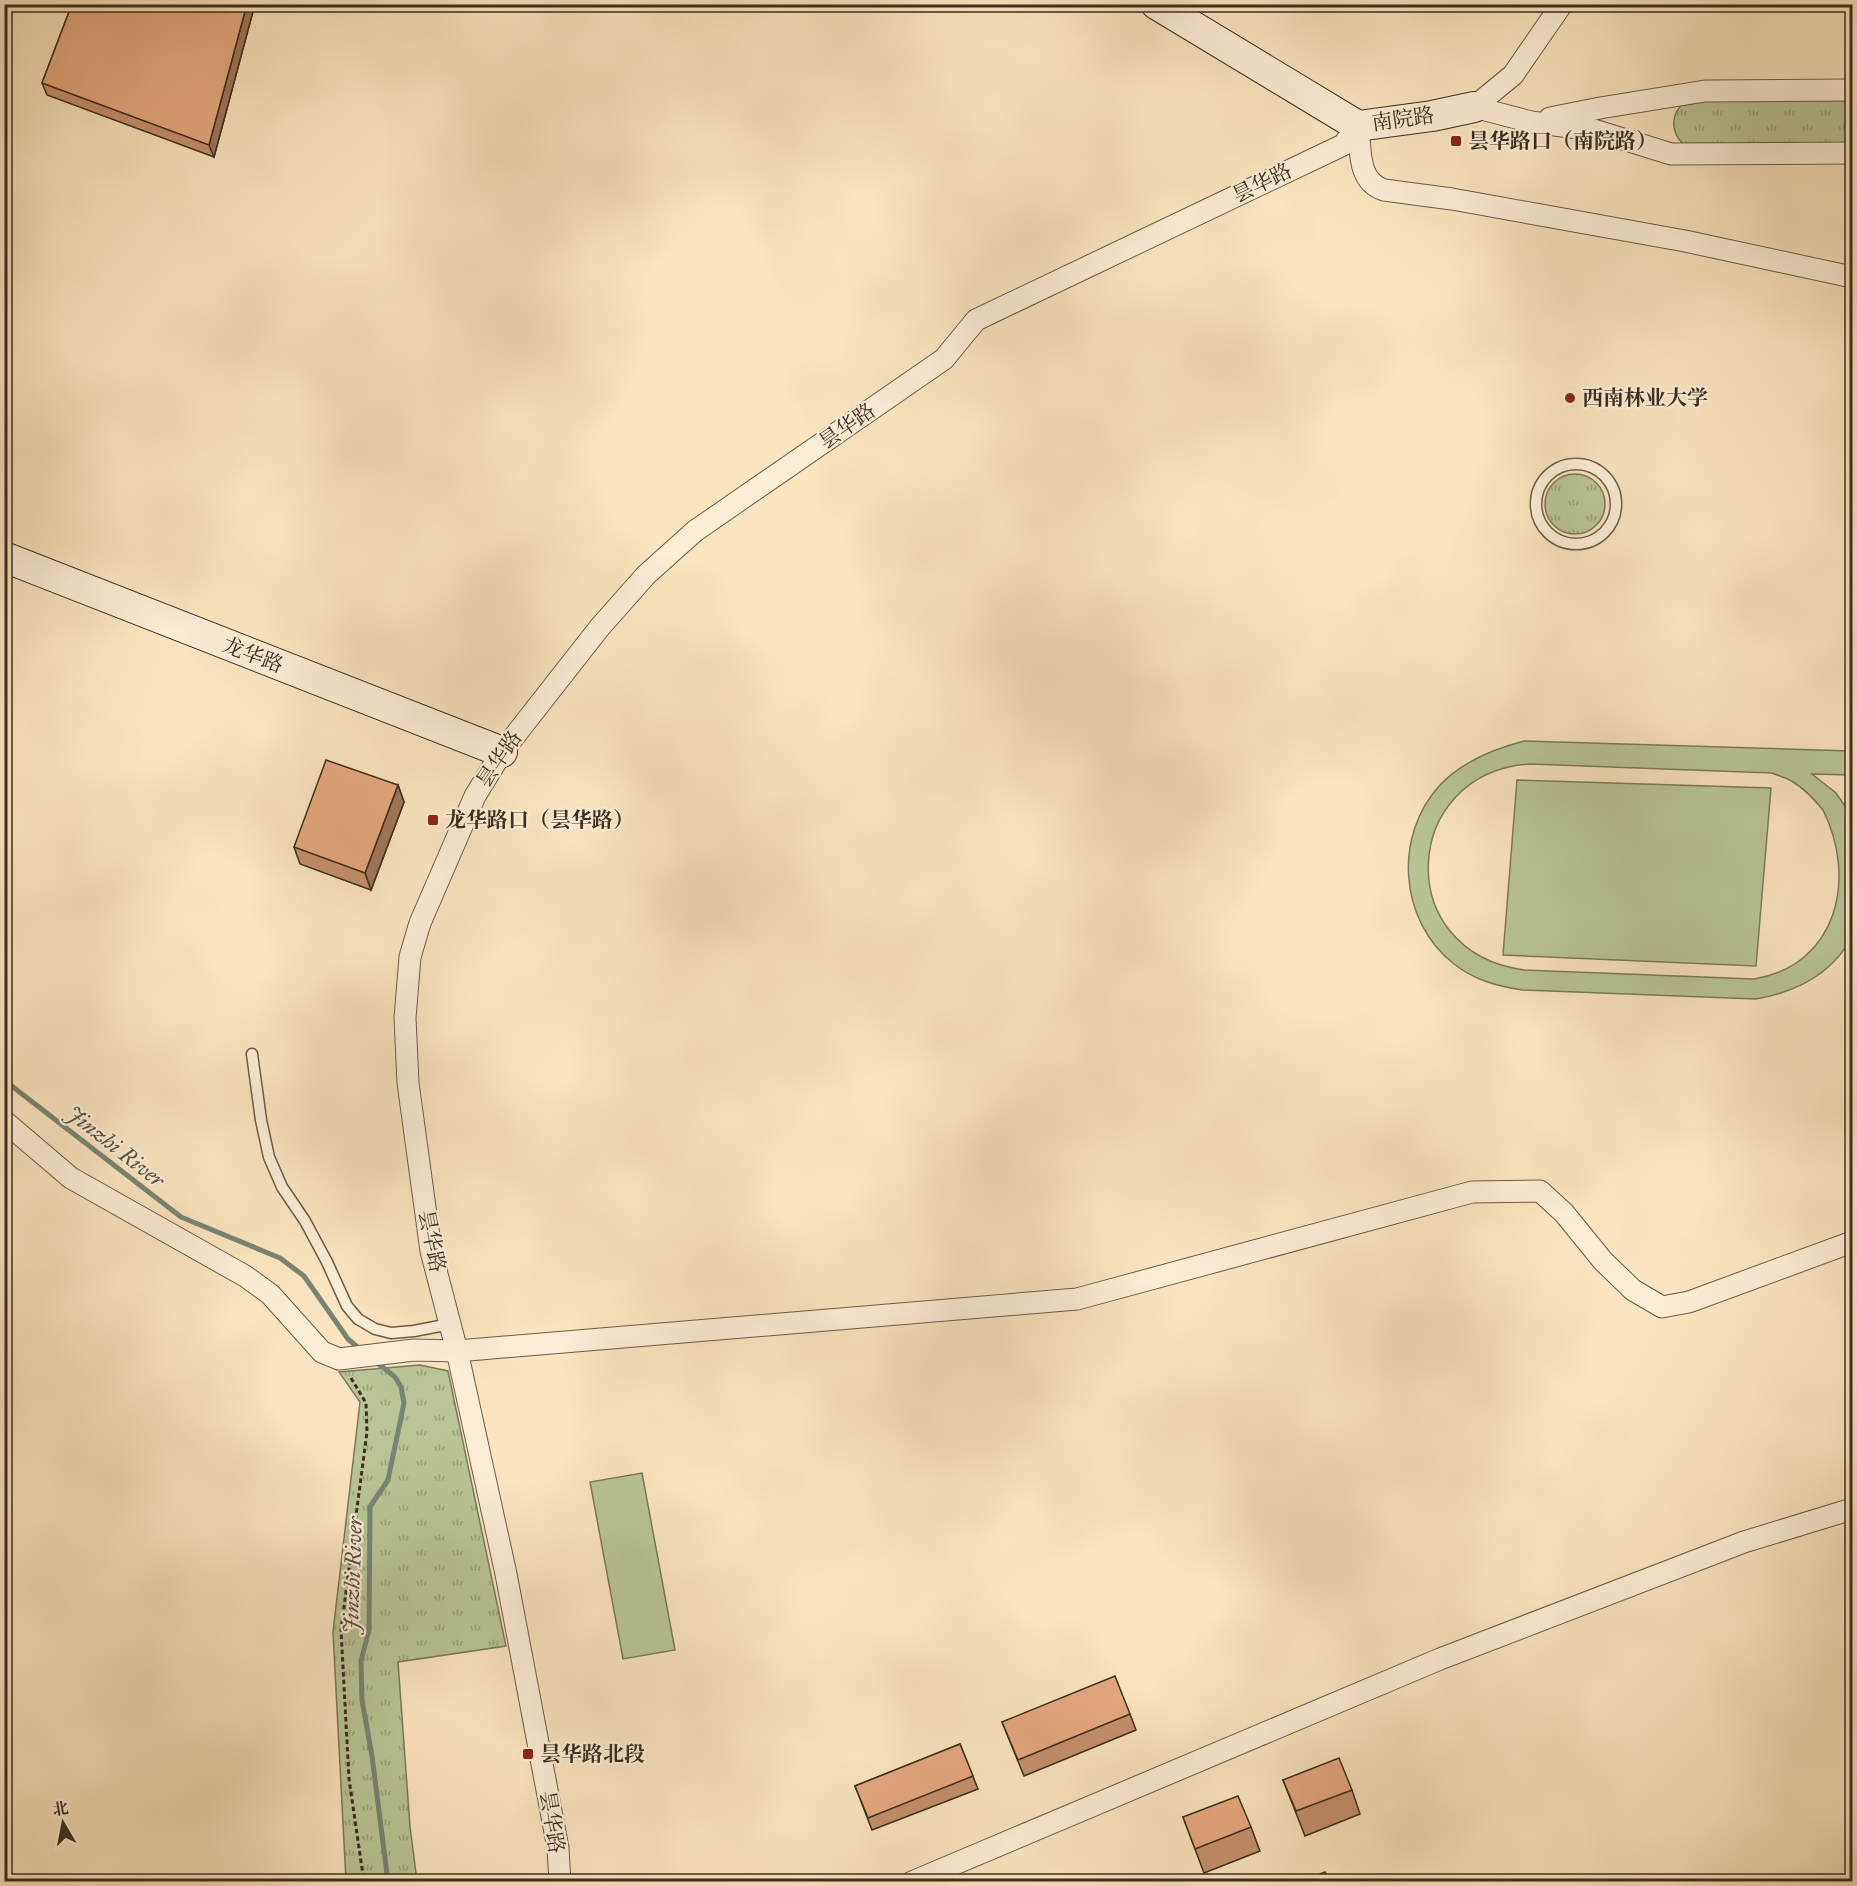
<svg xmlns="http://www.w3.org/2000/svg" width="1857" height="1886" font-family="'IM FELL Great Primer','Noto Serif SC',serif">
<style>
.grass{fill:url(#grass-tufts);stroke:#7a7a5a;stroke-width:1.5}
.pitch{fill:#b9c596;stroke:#7a7a5a;stroke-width:1.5;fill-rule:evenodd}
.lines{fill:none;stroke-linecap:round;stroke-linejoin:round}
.stream{stroke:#788573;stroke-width:5}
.lane-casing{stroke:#6c5c46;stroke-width:13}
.street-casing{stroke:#6c5c46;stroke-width:23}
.secondary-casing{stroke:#3c2e1e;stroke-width:32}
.path{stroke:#3c2e1e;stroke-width:3;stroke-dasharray:4.5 3;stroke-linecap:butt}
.lane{stroke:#fcedd5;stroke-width:10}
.street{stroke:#fcedd5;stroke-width:21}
.secondary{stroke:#fcedd5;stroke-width:30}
.wall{fill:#c4906d;stroke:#3c2e1e;stroke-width:1.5}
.shaded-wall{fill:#a07659;stroke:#3c2e1e;stroke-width:1.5}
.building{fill:#e4a87f;stroke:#3c2e1e;stroke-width:1.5}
.poi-dot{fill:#8f2418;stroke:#fcedd5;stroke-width:2}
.labels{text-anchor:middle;stroke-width:4.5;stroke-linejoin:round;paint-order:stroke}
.street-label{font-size:21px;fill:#3c2e1e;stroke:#fcedd5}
.poi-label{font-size:21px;font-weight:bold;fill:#3c2e1e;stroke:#fcedd5;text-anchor:start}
.water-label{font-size:22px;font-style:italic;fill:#555241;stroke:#fcedd5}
</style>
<defs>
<pattern id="grass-tufts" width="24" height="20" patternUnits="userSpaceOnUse" patternTransform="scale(1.5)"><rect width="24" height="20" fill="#b9c596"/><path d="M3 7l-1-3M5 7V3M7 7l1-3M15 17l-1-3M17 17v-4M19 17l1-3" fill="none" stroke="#98a07a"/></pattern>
</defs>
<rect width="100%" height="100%" fill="#fbe4bf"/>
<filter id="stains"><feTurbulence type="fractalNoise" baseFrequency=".00333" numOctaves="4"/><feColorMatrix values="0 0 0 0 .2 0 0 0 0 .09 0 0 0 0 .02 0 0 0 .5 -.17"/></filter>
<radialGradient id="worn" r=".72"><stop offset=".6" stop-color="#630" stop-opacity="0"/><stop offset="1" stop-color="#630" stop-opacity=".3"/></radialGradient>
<g class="grass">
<path d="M1852,100V145H1684C1670,132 1670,113 1686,101Z"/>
<circle cx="1575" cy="504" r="30"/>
<polygon points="420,1365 448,1371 506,1646 398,1662 410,1827 417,1881 346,1881 333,1632 360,1402 339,1372"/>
</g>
<g class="pitch">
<path d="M1524,741L1851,751V775L1812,774L1836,793L1852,816V937C1832,974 1796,992 1756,999L1522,990C1497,986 1474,980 1454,964C1399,921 1393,836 1440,785C1463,761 1493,749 1524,741ZM1530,764L1772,773C1779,776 1787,778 1793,782C1805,789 1814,799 1823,810C1857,878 1838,965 1754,979L1524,970C1390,952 1401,772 1530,764Z"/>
<polygon points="1517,780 1771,788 1756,966 1503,955"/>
<polygon points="642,1473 675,1650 623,1659 590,1482"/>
</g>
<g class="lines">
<g class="stream">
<polyline points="4,1080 181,1217 280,1258 304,1276 348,1339 361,1350"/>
<polyline points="375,1361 395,1377 401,1387 404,1403 388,1480 370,1507 369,1630 361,1661 362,1700 372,1756 388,1882"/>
</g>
<defs>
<g id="lane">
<circle cx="1576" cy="504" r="40"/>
<polyline points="252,1054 261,1120 269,1157 282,1187 305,1221 327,1262 347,1306 358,1319 375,1329 391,1333 414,1331 450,1324"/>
</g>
<g id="street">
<polyline points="1474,107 1531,122 1594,130 1671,154 1852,153"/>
<polyline points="1474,107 1513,75 1562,4"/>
<polyline points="1550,118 1600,108 1705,91 1852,90"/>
<path d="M1358,126C1361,150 1357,181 1384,190L1452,199L1685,241L1852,277"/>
<polyline points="4,1121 71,1178 245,1276 270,1294 322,1352 339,1359 414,1350 457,1351 1077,1299 1472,1192 1540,1191 1564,1213 1603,1261 1633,1290 1662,1307 1689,1302 1852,1242"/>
<polyline points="560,1882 558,1848 506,1574 457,1351 431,1251 408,1083 405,1018 410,957 420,923 475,796 502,752 600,627 646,575 695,531 944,359 976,320 1343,145 1358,126"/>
<polyline points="912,1882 1440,1659 1744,1542 1852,1509"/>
</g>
<g id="secondary">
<polyline points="1156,4 1358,126 1432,116 1474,107"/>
<polyline points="4,557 502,752"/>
</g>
</defs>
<use href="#lane" class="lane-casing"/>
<use href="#street" class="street-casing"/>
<use href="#secondary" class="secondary-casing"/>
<polyline class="path" points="351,1378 366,1403 367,1432 341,1630 349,1779 364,1882"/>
<use href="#lane" class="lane"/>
<use href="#street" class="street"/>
<use href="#secondary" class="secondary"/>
</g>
<g class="wall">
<polygon points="72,4 255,4 214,157 47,95 42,83"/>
<polygon points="398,785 404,802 371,890 300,864 294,847"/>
<polygon points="1130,1714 1136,1730 1024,1776 1002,1722"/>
<polygon points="960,1744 978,1789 872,1830 855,1786"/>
<polygon points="1283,1780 1352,1790 1360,1814 1305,1836"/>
<polygon points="1183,1817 1251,1827 1260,1851 1204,1873"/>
</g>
<g class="shaded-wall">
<polygon points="247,4 255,4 214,157 209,145"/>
<polygon points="398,785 404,802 371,890 365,873"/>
</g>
<g class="building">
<polygon points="72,4 247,4 209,145 42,83"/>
<polygon points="326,760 398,785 365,873 294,847"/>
<polygon points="1115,1676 1130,1714 1018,1760 1002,1722"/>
<polygon points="960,1744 973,1776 868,1818 855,1786"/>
<polygon points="1339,1758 1352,1790 1296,1811 1283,1780"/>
<polygon points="1238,1796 1251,1827 1195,1849 1183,1817"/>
<polygon points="1325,1872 1330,1881 1303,1881"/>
</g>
<g class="poi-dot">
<rect x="1450" y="135" width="12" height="12" rx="3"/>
<circle cx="1570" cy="398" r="6"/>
<rect x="427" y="814" width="12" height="12" rx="3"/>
<rect x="522" y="1748" width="12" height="12" rx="3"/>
</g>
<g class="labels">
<g class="street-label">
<text transform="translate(1403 119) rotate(-8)" y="7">南院路</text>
<text transform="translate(1262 183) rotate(-26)" y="7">昙华路</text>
<text transform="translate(847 426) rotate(-35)" y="7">昙华路</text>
<text transform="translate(253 655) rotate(21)" y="7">龙华路</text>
<text transform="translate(499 759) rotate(-56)" y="7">昙华路</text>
<text transform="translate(432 1241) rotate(79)" y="7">昙华路</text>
<text transform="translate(552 1822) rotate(81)" y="7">昙华路</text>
</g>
<g class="poi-label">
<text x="1468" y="148">昙华路口（南院路）</text>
<text x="1582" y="405">西南林业大学</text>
<text x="445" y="827">龙华路口（昙华路）</text>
<text x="540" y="1761">昙华路北段</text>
</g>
<g class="water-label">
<text transform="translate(116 1146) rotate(38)" y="8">Jinzhi River</text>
<text transform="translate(352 1575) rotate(-88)" y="8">Jinzhi River</text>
</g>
</g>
<rect width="1857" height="1886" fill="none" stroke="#fbe4bf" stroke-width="24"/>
<rect x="6" y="6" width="1845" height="1874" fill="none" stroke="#3c2e1e" stroke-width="3"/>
<rect x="12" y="12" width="1833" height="1862" fill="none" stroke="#3c2e1e" stroke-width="1.5"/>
<g transform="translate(63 1823) rotate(350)" stroke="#fcedd5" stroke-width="4.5" paint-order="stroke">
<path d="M0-4.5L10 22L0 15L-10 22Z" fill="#3c2e1e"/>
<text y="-9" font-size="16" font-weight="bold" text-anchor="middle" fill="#3c2e1e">北</text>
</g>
<rect width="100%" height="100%" filter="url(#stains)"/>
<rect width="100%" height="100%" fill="url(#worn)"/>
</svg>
